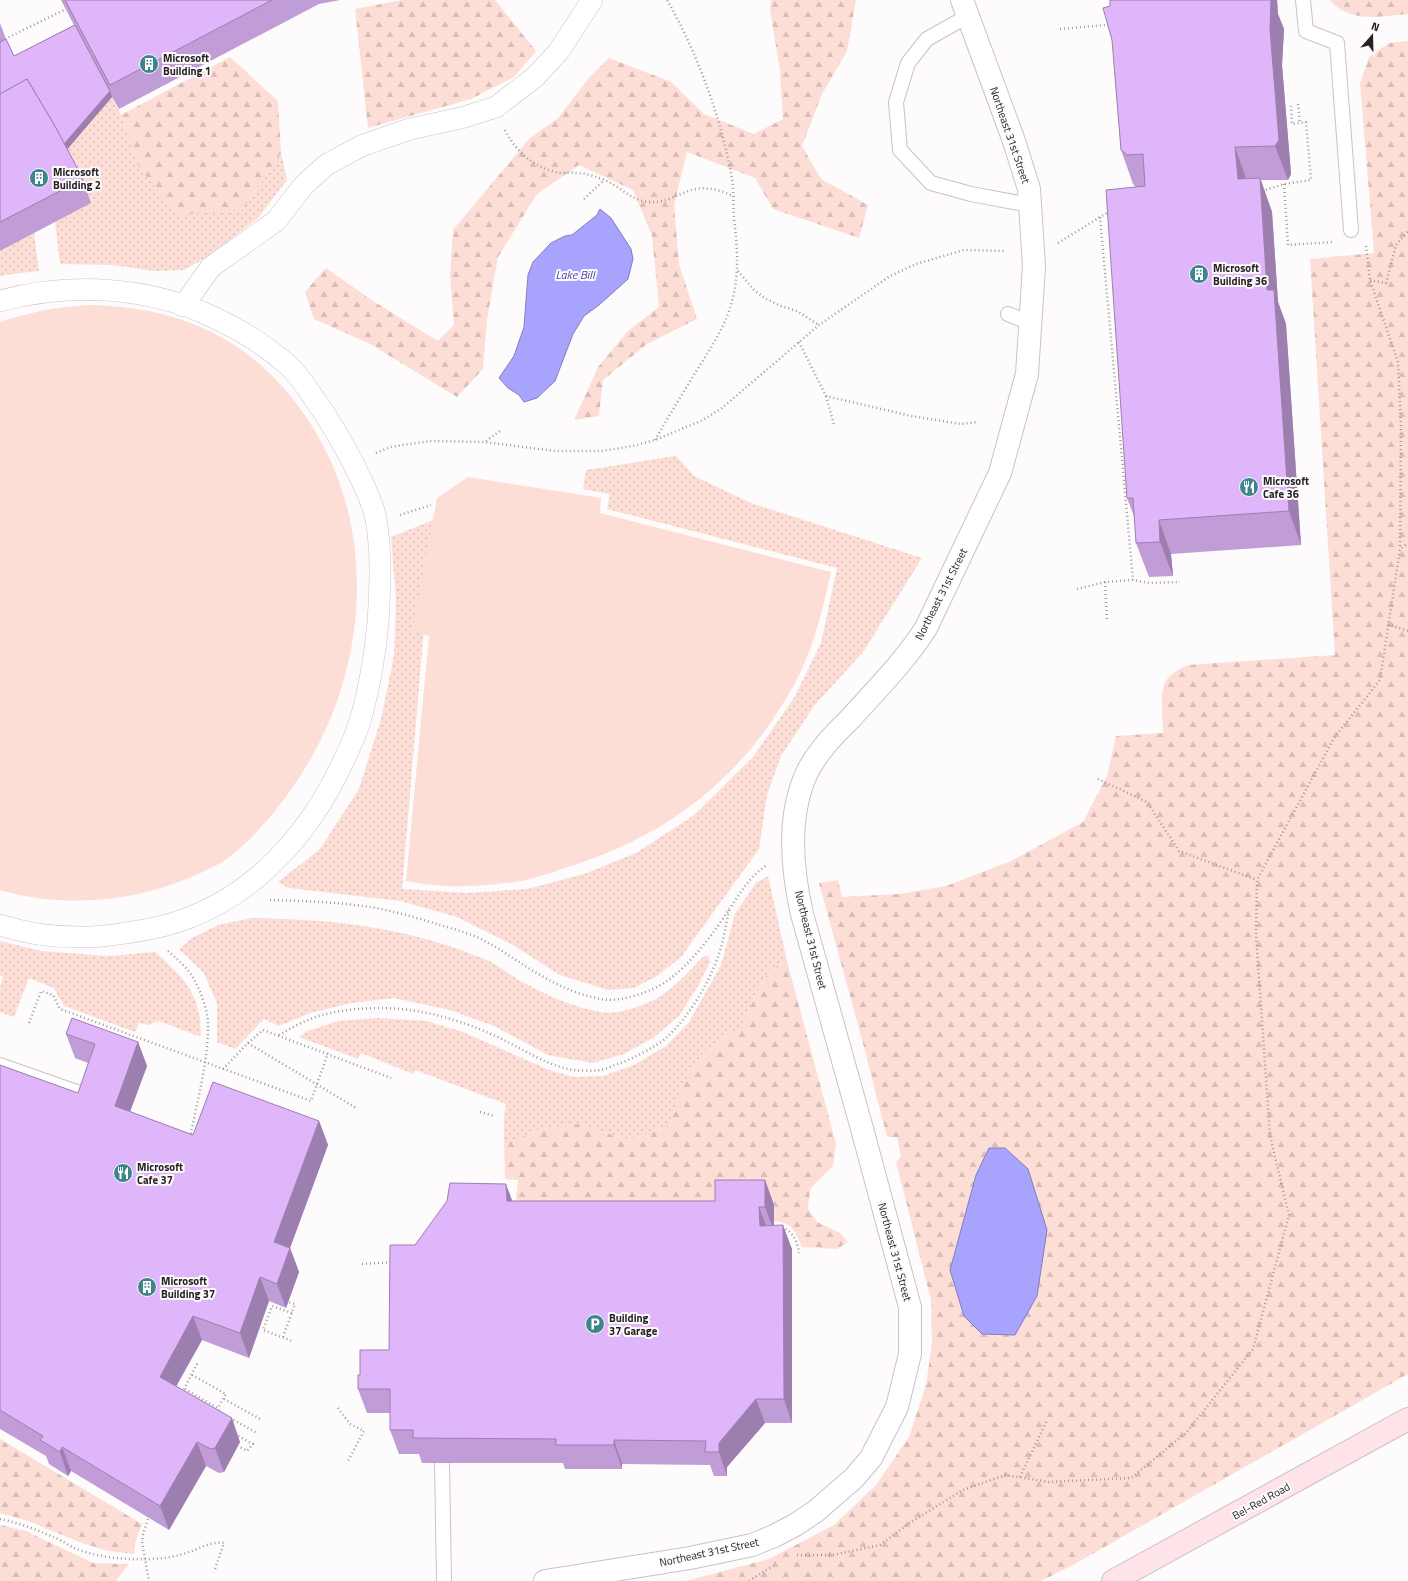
<svg xmlns="http://www.w3.org/2000/svg" width="1408" height="1581" font-family="'Titillium Web',sans-serif">
<style>
.grass{fill:url(#grass-dots)}
.forest{fill:url(#forest-firs)}
.pitch{fill:#fdded7}
.water{fill:#a8a4fd;stroke:#817dbc}
.lines{fill:none;stroke-linecap:round;stroke-linejoin:round}
.service-casing{stroke:#cdc0c8;stroke-width:16}
.pedestrian-casing{stroke:#cdc0c8;stroke-width:22}
.minor-casing{stroke:#cdc0c8;stroke-width:24}
.secondary-casing{stroke:#cdc0c8;stroke-width:24}
.path{stroke:#9f9b9d;stroke-width:2.5;stroke-dasharray:1 3;stroke-linecap:butt}
.service{stroke:#fff;stroke-width:14}
.pedestrian{stroke:#fff;stroke-width:21}
.minor{stroke:#fff;stroke-width:22}
.secondary{stroke:#fee4e9;stroke-width:22}
.wall{fill:#c09dd6}
.shaded-wall{fill:#9c7fae}
.building{fill:#dfb6f9;stroke:#9c7fae}
.labels{text-anchor:middle;stroke-width:4;stroke-linejoin:round;paint-order:stroke}
.poi-label{font-size:11px;font-weight:bold;fill:#262124;stroke:#fdfbfc;text-anchor:start}
.street-label{font-size:11px;fill:#262124;stroke:#fdfbfc}
.water-label{font-size:12px;font-style:italic;fill:#5142a7;stroke:#fdfbfc}
</style>
<defs>
<pattern id="grass-dots" width="8" height="8" patternUnits="userSpaceOnUse"><rect width="8" height="8" fill="#fdded7"/><path d="M2 2h.1M6 6h.1" fill="none" stroke="#d9beb8" stroke-width="1.8" stroke-linecap="round"/></pattern>
<pattern id="forest-firs" width="22" height="20" patternUnits="userSpaceOnUse"><rect width="22" height="20" fill="#fdded7"/><path d="M5 1l3.5 6h-7zM16 11l3.5 6h-7z" fill="#d9beb8"/></pattern>
</defs>
<rect width="100%" height="100%" fill="#fdfbfc"/>
<g class="grass">
<polygon points="112,97 121,115 139,167 242,210 281,153 287,180 258,218 212,254 184,270 154,271 112,265 60,264 55,222 65,152"/>
<polygon points="34,233 39,271 4,275 0,277 0,251"/>
<polygon points="676,456 694,476 751,503 922,558 863,652 814,706 781,756 767,795 759,849 681,957 657,976 634,988 608,990 560,975 513,945 457,917 401,901 289,888 278,882 320,849 359,789 381,719 394,656 396,598 391,537 433,520 402,889 466,893 527,889 584,874 636,853 693,816 753,757 794,698 821,643 837,568 607,509 610,494 583,489 586,470"/>
<polygon points="768,876 787,961 771,969 759,987 743,1025 704,1052 683,1085 670,1125 629,1140 578,1124 542,1129 504,1144 504,1116 506,1104 415,1070 413,1074 361,1053 358,1059 299,1037 305,1032 338,1021 378,1018 426,1021 463,1032 549,1070 574,1077 603,1076 634,1065 666,1046 689,1022 721,965 735,914 756,883"/>
<path d="M252,918C319,919 385,925 449,946C462,950 476,956 489,961C502,968 514,978 528,985C550,997 576,1008 601,1012C618,1015 644,1006 659,997C676,987 690,970 704,956H708L710,962L698,986L679,1016L653,1038L624,1054L593,1063L548,1055L494,1026L450,1010L394,998L352,1003L310,1013L279,1026L264,1019L235,1049L217,1042V1003L203,972L179,949L192,938L218,925Z"/>
<path d="M0,941L41,951L108,956L155,952C185,978 201,995 201,1037L159,1021L148,1025L139,1023L135,1032L64,1006L54,988L29,978L14,1017L0,1012V987L3,977L0,975Z"/>
</g>
<g class="forest">
<polygon points="402,0 495,0 536,51 514,77 471,99 368,128 355,9"/>
<polygon points="771,0 856,0 847,51 822,94 802,146 821,179 868,205 859,238 773,209 755,178 687,152 674,205 679,264 697,319 647,344 603,380 599,416 574,420 598,367 628,331 659,307 652,236 633,190 579,165 537,194 498,257 487,319 483,369 457,397 370,344 314,319 305,292 326,268 373,301 438,341 454,325 450,276 453,230 530,138 558,118 589,78 609,58 671,82 704,114 754,134 783,119 780,70 770,10"/>
<path d="M1330,0H1408V14C1382,16 1349,24 1330,0Z"/>
<path d="M1408,41V1374L1073,1565L1041,1581H686L769,1559L834,1525L876,1485L909,1437L926,1385L932,1344L931,1300L896,1162L901,1157L897,1137H887L864,1047L819,883L838,880L842,897L899,894L946,886L1011,861L1083,822L1107,776L1116,736L1163,733C1163,718 1160,699 1164,685C1167,675 1179,669 1188,665L1335,655L1310,259L1374,253L1360,83L1369,57L1389,43Z"/>
<polygon points="230,57 278,101 281,153 242,210 178,215 139,167 121,115"/>
<path d="M787,961L836,1144L833,1166L810,1189L808,1209L817,1222L840,1233L848,1242L837,1249L802,1247C794,1230 793,1223 774,1221L773,1205L515,1208L518,1180L505,1179L504,1144L542,1129L578,1124L629,1140L670,1125L683,1085L704,1052L743,1025L759,987L771,969Z"/>
<polygon points="0,1439 142,1524 135,1543 134,1554 108,1551 79,1542 28,1521 0,1513"/>
<polygon points="0,1525 26,1531 93,1563 129,1564 116,1581 0,1581"/>
</g>
<g class="pitch">
<path d="M89,305C137,306 184,315 226,340C256,357 281,382 301,410C382,520 371,676 294,785C276,812 254,838 228,858C223,862 217,865 211,868C183,882 153,892 122,897C82,903 39,902 0,890V322C30,312 57,307 89,305Z"/>
<path d="M468,477L601,498L600,513L831,572C823,609 814,646 796,681C747,774 670,835 571,866C555,871 538,878 521,881C496,885 468,887 443,886C431,885 418,883 406,881L429,636L412,631L437,498Z"/>
</g>
<g class="water">
<polygon points="600,209 611,218 631,249 633,259 628,279 599,305 584,316 573,334 555,381 537,398 524,402 519,395 508,388 499,378 514,356 524,327 528,275 533,262 551,243 565,236 572,235 597,215"/>
<polygon points="989,1148 1005,1148 1028,1169 1047,1230 1037,1296 1015,1335 982,1334 964,1316 950,1270 976,1175"/>
</g>
<g class="lines">
<defs>
<g id="service">
<polyline points="1303,0 1306,31 1337,43 1351,230"/>
<polyline points="968,16 927,39 908,63 896,102 900,150 931,183 971,194 1030,205"/>
<polyline points="1008,314 1030,323"/>
<polyline points="0,1065 94,1098"/>
<polyline points="442,1463 444,1581"/>
</g>
<g id="pedestrian">
<path d="M0,301C70,282 149,286 215,318C241,330 266,346 288,365C296,372 303,382 309,391C330,420 347,449 362,481C367,493 374,506 376,519C382,553 380,589 378,623C375,654 370,685 362,714C358,731 350,747 343,762C311,831 259,891 188,918C168,926 147,930 126,933C84,940 40,938 0,925"/>
<polyline points="183,306 211,267 276,221 304,185 326,165 361,146 410,129 461,118 496,107 535,77 559,51 592,0"/>
</g>
<path id="minor" d="M545,1581L690,1558L752,1545L774,1536L795,1525L816,1511L854,1478L871,1458L897,1407L910,1354V1307L861,1125L802,914C793,874 788,827 801,788C805,774 814,759 823,748C831,737 841,728 850,719C877,689 905,661 926,628L1000,473L1027,374L1034,266L1029,189L1014,141L962,0"/>
<polyline id="secondary" points="1113,1581 1408,1419"/>
</defs>
<use href="#service" class="service-casing"/>
<use href="#pedestrian" class="pedestrian-casing"/>
<use href="#minor" class="minor-casing"/>
<use href="#secondary" class="secondary-casing"/>
<g class="path">
<polyline points="1060,29 1106,25"/>
<polyline points="5,39 66,9"/>
<polyline points="1298,104 1300,123"/>
<path d="M505,130C516,152 535,169 561,173C566,173 571,172 576,173C585,173 594,176 602,179C619,185 630,200 648,202C664,203 673,197 686,192C702,185 718,189 733,196"/>
<polyline points="1284,184 1288,245 1333,242"/>
<polyline points="1262,191 1284,184 1311,180 1306,122 1292,124 1291,106"/>
<polyline points="584,199 604,180"/>
<polyline points="1100,217 1133,580"/>
<polyline points="1058,243 1110,211"/>
<polyline points="1366,246 1370,280 1398,362 1401,427 1400,548"/>
<polyline points="738,271 755,291 766,299 781,306 797,311 819,325"/>
<polyline points="1370,280 1386,283 1396,245 1408,231"/>
<polyline points="799,342 826,396 911,416 961,424 978,422"/>
<polyline points="826,396 834,425"/>
<path d="M655,440C667,419 680,398 692,378C705,357 719,337 728,314C740,281 738,253 734,218C733,205 734,192 732,179C722,120 697,52 667,0"/>
<polyline points="486,441 500,431"/>
<polyline points="376,453 390,447 430,441 485,442 555,451 601,451 633,446 655,440 703,420 722,408 819,325 890,276 916,264 964,250 1006,251"/>
<polyline points="400,515 431,505"/>
<polyline points="1105,582 1107,620"/>
<polyline points="1077,589 1105,582 1133,580 1149,583 1180,582"/>
<polyline points="1388,624 1408,631"/>
<polyline points="1098,779 1147,802 1179,851 1257,880"/>
<path d="M270,900C305,901 341,902 376,908C397,912 417,918 437,924C450,928 465,932 477,937C500,948 519,963 540,975C559,986 579,995 601,999C620,1003 651,992 667,981C691,964 714,933 730,908C741,892 750,876 767,865"/>
<path d="M168,951C178,960 189,969 195,981C201,993 207,1008 208,1022C209,1058 197,1102 190,1138"/>
<polyline points="29,1023 41,991 53,995 60,1009 311,1101 328,1053"/>
<path d="M279,1035C293,1027 309,1018 326,1014C384,1001 437,1010 491,1034C517,1045 539,1062 568,1069C575,1071 593,1071 601,1070C607,1069 614,1065 621,1063C633,1058 656,1047 666,1038C689,1017 710,982 720,951C724,938 726,924 729,910"/>
<polyline points="248,1043 356,1108"/>
<polyline points="223,1069 248,1043 263,1030 391,1078"/>
<polyline points="480,1112 495,1116"/>
<path d="M782,1227C793,1232 798,1242 799,1253"/>
<polyline points="362,1264 393,1262"/>
<polyline points="292,1313 272,1306 263,1330 292,1341"/>
<polyline points="283,1337 295,1304 288,1302"/>
<polyline points="192,1375 226,1394 218,1408"/>
<polyline points="185,1389 218,1408 220,1412"/>
<polyline points="182,1393 198,1362"/>
<polyline points="224,1399 262,1420"/>
<polyline points="338,1408 350,1424 364,1431 348,1461"/>
<polyline points="230,1418 257,1433"/>
<polyline points="235,1434 253,1444 247,1451 238,1446"/>
<polyline points="1020,1477 1047,1420"/>
<path d="M0,1519C19,1523 38,1530 55,1538C62,1540 68,1545 74,1548C91,1555 110,1558 128,1559C146,1560 166,1559 183,1554C198,1550 209,1541 224,1543L214,1572"/>
<polyline points="148,1519 143,1534 142,1542 149,1581"/>
<polyline points="797,1555 833,1555 880,1545 908,1524 963,1490 1005,1475 1049,1482 1131,1478 1186,1433 1253,1349 1289,1215 1270,1136 1256,934 1257,880 1334,738 1380,680 1400,549 1408,543"/>
<polyline points="749,1581 771,1567"/>
</g>
<use href="#service" class="service"/>
<use href="#pedestrian" class="pedestrian"/>
<use href="#minor" class="minor"/>
<use href="#secondary" class="secondary"/>
</g>
<g class="wall">
<polygon points="61,0 340,0 319,4 119,109 112,97 67,149 83,179 91,203 0,251 0,23 6,39 14,56 74,25"/>
<polygon points="1110,0 1277,0 1278,14 1284,29 1282,65 1291,174 1288,180 1261,180 1272,212 1278,302 1286,324 1301,545 1171,554 1173,576 1149,577 1136,543 1135,519 1127,498 1136,187 1133,184 1121,150"/>
<polygon points="66,1034 138,1042 147,1066 130,1112 193,1135 319,1121 328,1145 290,1248 299,1272 286,1308 269,1301 249,1358 202,1340 176,1386 240,1442 224,1472 219,1473 206,1466 169,1530 71,1471 68,1476 49,1464 46,1456 0,1429 0,1065 78,1093 88,1063 75,1058"/>
<polygon points="765,1180 774,1205 774,1226 792,1249 792,1423 765,1423 727,1467 727,1476 714,1476 710,1465 622,1464 622,1469 565,1469 563,1463 422,1463 419,1454 399,1454 390,1430 390,1413 367,1413 358,1389 360,1375 389,1350 415,1245 513,1201 715,1201"/>
</g>
<g class="shaded-wall">
<polygon points="1269,0 1277,0 1278,14 1284,29 1282,65 1291,174 1288,180 1275,146 1270,30"/>
<polygon points="110,91 112,97 65,152 62,146"/>
<polygon points="1235,147 1247,181 1238,179"/>
<polygon points="1260,178 1272,212 1278,302 1286,324 1301,545 1289,511 1267,290"/>
<polygon points="1159,520 1171,554 1173,576 1160,542"/>
<polygon points="138,1042 147,1066 123,1130 115,1106"/>
<polygon points="319,1121 328,1145 290,1248 299,1272 286,1308 277,1284 274,1242"/>
<polygon points="765,1180 774,1205 774,1231 765,1207"/>
<polygon points="506,1184 515,1208 507,1201"/>
<polygon points="759,1207 768,1231 760,1226"/>
<polygon points="783,1225 792,1249 792,1423 784,1399"/>
<polygon points="260,1277 269,1301 249,1358 240,1333"/>
<polygon points="193,1316 202,1340 168,1401 160,1377"/>
<polygon points="756,1399 765,1423 727,1467 727,1476 719,1452 719,1443"/>
<polygon points="232,1418 240,1442 224,1472 215,1448"/>
<polygon points="614,1440 622,1464 622,1469 614,1445"/>
<polygon points="197,1442 206,1466 169,1530 160,1506"/>
<polygon points="62,1447 71,1471 68,1476 60,1452"/>
</g>
<g class="building">
<polygon points="65,0 272,0 110,85"/>
<polygon points="1110,0 1271,0 1270,30 1279,140 1275,146 1235,147 1238,179 1260,178 1267,290 1274,290 1289,511 1159,520 1160,542 1136,543 1133,498 1127,498 1106,190 1145,186 1143,154 1127,155 1121,150 1112,40 1103,8 1110,6"/>
<polygon points="75,25 110,91 64,144 56,128 27,79 0,94 0,42 6,39 14,56"/>
<polygon points="27,79 56,128 83,179 0,222 0,94"/>
<polygon points="72,1018 138,1042 115,1106 193,1135 213,1082 319,1121 274,1242 290,1248 277,1284 260,1277 240,1333 193,1316 160,1377 232,1418 215,1448 211,1449 197,1442 160,1506 62,1447 60,1452 40,1440 43,1436 0,1410 0,1065 78,1093 95,1044 66,1034"/>
<polygon points="715,1180 765,1180 765,1207 759,1207 760,1226 783,1225 784,1399 756,1399 719,1443 719,1452 705,1452 706,1441 614,1440 614,1445 556,1445 556,1439 413,1438 413,1430 390,1430 390,1389 358,1389 358,1375 360,1375 360,1350 389,1350 390,1245 415,1245 447,1201 450,1183 506,1184 507,1201 715,1201"/>
</g>
<defs>
<symbol id="building-disc" viewBox="-11 -11 22 22"><circle r="9.5" fill="#3d848b" stroke="#fdfbfc"/><path d="M-4-6H4V6H1V3H-1V6H-4ZM-2.5-4.3h1.7v1.8h-1.7ZM.8-4.3h1.7v1.8H.8ZM-2.5-1h1.7V.8h-1.7ZM.8-1h1.7V.8H.8Z" fill="#fff"/></symbol>
<symbol id="restaurant-disc" viewBox="-11 -11 22 22"><circle r="9.5" fill="#3d848b" stroke="#fdfbfc"/><path d="M-5-6h1v4h1v-4h1v4h1v-4h1v5L-1.5 .5V6h-2V.5L-5-1ZM5-6V6H3V1.5H1.5Q1.5-4 5-6Z" fill="#fff"/></symbol>
<symbol id="parking-disc" viewBox="-11 -11 22 22"><circle r="9.5" fill="#3d848b" stroke="#fdfbfc"/><path d="M-3.5-5.5H1a3.5 3.5 0 0 1 0 7H-1V5.5H-3.5ZM-1-3.4V-.6H.8a1.4 1.4 0 0 0 0-2.8Z" fill="#fff"/></symbol>
</defs>
<g fill-rule="evenodd">
<use href="#building-disc" x="138" y="53" width="22" height="22"/>
<use href="#building-disc" x="28" y="167" width="22" height="22"/>
<use href="#building-disc" x="1188" y="263" width="22" height="22"/>
<use href="#restaurant-disc" x="1238" y="476" width="22" height="22"/>
<use href="#restaurant-disc" x="112" y="1162" width="22" height="22"/>
<use href="#building-disc" x="136" y="1276" width="22" height="22"/>
<use href="#parking-disc" x="584" y="1313" width="22" height="22"/>
</g>
<g class="labels">
<g class="poi-label">
<text x="163" y="62">Microsoft<tspan x="163" dy="13">Building 1</tspan></text>
<text x="53" y="176">Microsoft<tspan x="53" dy="13">Building 2</tspan></text>
<text x="1213" y="272">Microsoft<tspan x="1213" dy="13">Building 36</tspan></text>
<text x="1263" y="485">Microsoft<tspan x="1263" dy="13">Cafe 36</tspan></text>
<text x="137" y="1171">Microsoft<tspan x="137" dy="13">Cafe 37</tspan></text>
<text x="161" y="1285">Microsoft<tspan x="161" dy="13">Building 37</tspan></text>
<text x="609" y="1322">Building<tspan x="609" dy="13">37 Garage</tspan></text>
</g>
<g class="street-label">
<text transform="translate(1010 135) rotate(71)" y="4">Northeast 31st Street</text>
<text transform="translate(941 594) rotate(-63)" y="4">Northeast 31st Street</text>
<text transform="translate(811 940) rotate(76)" y="4">Northeast 31st Street</text>
<text transform="translate(895 1252) rotate(75)" y="4">Northeast 31st Street</text>
<text transform="translate(1261 1501) rotate(-29)" y="4">Bel-Red Road</text>
<text transform="translate(709 1552) rotate(-12)" y="4">Northeast 31st Street</text>
</g>
<g class="water-label">
<text x="575" y="279">Lake Bill</text>
</g>
</g>
<g transform="translate(1372 36) rotate(20)" stroke="#fdfbfc" stroke-width="3" paint-order="stroke">
<path d="M0-3L7 15L0 10L-7 15Z" fill="#262124"/>
<text y="-6" font-size="11" font-weight="bold" text-anchor="middle" fill="#262124">N</text>
</g>
</svg>
